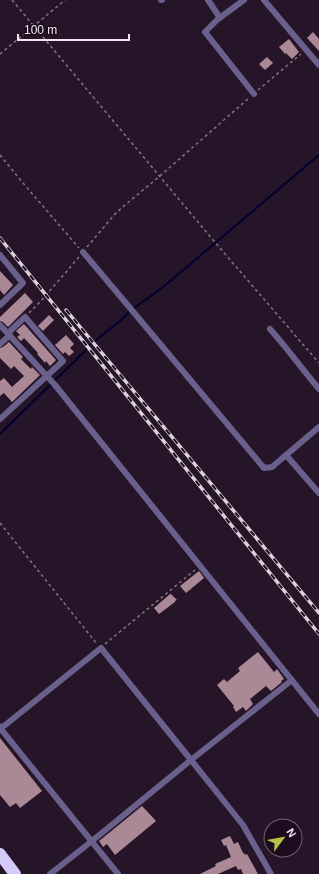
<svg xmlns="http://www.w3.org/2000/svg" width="319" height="874" font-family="Arial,sans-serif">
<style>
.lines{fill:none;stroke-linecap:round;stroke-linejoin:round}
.stream{stroke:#00022f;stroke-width:2}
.building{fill:#ab8896}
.path{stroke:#837485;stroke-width:1.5;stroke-dasharray:3 3;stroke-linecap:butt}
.street{stroke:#69608b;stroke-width:6}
.highway{stroke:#d3cbf7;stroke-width:12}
.rail-casing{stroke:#dcd0dd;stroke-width:3.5}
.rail{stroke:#1d0b1f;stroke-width:2;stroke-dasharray:6;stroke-linecap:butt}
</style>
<rect width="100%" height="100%" fill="#261428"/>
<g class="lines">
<polyline class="stream" points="0,434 85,351 88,346 119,322 131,310 162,288 319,155"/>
</g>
<g class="building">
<polygon points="313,32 319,39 319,51 307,38"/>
<polygon points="289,39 299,52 292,59 286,53 285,54 279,47"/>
<polygon points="267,57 273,63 265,70 259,64"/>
<polygon points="0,271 13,285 4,295 0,290"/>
<polygon points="25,293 33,302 8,327 3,322 0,321 0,317"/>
<polygon points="49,315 54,320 43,331 38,326"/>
<polygon points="24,324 56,360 50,366 46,361 45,363 37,354 38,353 24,338 21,341 17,337 20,335 16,331"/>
<polygon points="66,335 74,344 70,348 74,352 69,356 65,352 63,354 55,345"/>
<polygon points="9,342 23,357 21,359 31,369 32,367 40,375 12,402 4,393 0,396 0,381 4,378 12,387 24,376 14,366 11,369 0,358 0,348 3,347"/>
<polygon points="199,571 204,578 186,593 180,586"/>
<polygon points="170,594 171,594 177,600 175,601 175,602 159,614 154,608"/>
<polygon points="258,652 274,672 277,669 284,679 281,681 282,682 271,691 266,686 250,699 253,704 246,711 243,707 236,712 233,707 234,706 217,685 224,679 227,682 240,671 238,668"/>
<polygon points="0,738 42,791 20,808 16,803 10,807 0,795"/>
<polygon points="142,806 156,821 115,855 107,844 103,847 99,841"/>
<polygon points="230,836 234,844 238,842 243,853 244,853 245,855 247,854 258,874 243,874 241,869 238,870 236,866 218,874 200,874 216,866 215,864 231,857 226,845 224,846 221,840"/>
</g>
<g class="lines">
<g class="path">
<polyline points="12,0 213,240 319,363"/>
<polyline points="0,54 65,0"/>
<polyline points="258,90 301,54"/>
<polyline points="0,155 23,183 79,248"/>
<polyline points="87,247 115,214 125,205 160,176 249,98"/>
<polyline points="29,313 40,302 79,257"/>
<polyline points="0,523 97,644"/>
<polyline points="105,644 195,570"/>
</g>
<g class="street">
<polyline points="161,0 162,0"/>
<polyline points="208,0 220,18"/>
<polyline points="244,0 218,19 205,32 254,94"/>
<polyline points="264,0 319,65"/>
<polyline points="83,252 125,302 264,468 272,467 319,427"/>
<polyline points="0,255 23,283 0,305"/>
<polyline points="0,325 55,385 319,714"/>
<path d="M270,329C287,348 302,369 319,389"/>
<polyline points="0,344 10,335"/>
<polyline points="0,419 63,361 25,317 8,333"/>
<polyline points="286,455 319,493"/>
<polyline points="0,727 4,726 101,648 191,760 243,825 271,874"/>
<polyline points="0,728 118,874"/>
<polyline points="50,874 92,841 191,760 292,680"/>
</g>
<polyline class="highway" points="0,854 15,874"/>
<defs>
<g id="rail">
<polyline points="0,238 319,634"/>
<polyline points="66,310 319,613"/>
</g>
</defs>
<use href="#rail" class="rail-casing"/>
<use href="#rail" class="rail"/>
</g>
<g transform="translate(283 838) rotate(58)"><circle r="19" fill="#1d0b1f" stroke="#736374"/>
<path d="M0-3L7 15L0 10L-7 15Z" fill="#b8c147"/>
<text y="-6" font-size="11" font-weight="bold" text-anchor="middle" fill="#f3e7f4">N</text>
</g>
<path d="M18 34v6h111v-6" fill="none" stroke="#f3e7f4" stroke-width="2"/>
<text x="24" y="34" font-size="12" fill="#f3e7f4" stroke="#1d0b1f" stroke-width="3" paint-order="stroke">100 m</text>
</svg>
